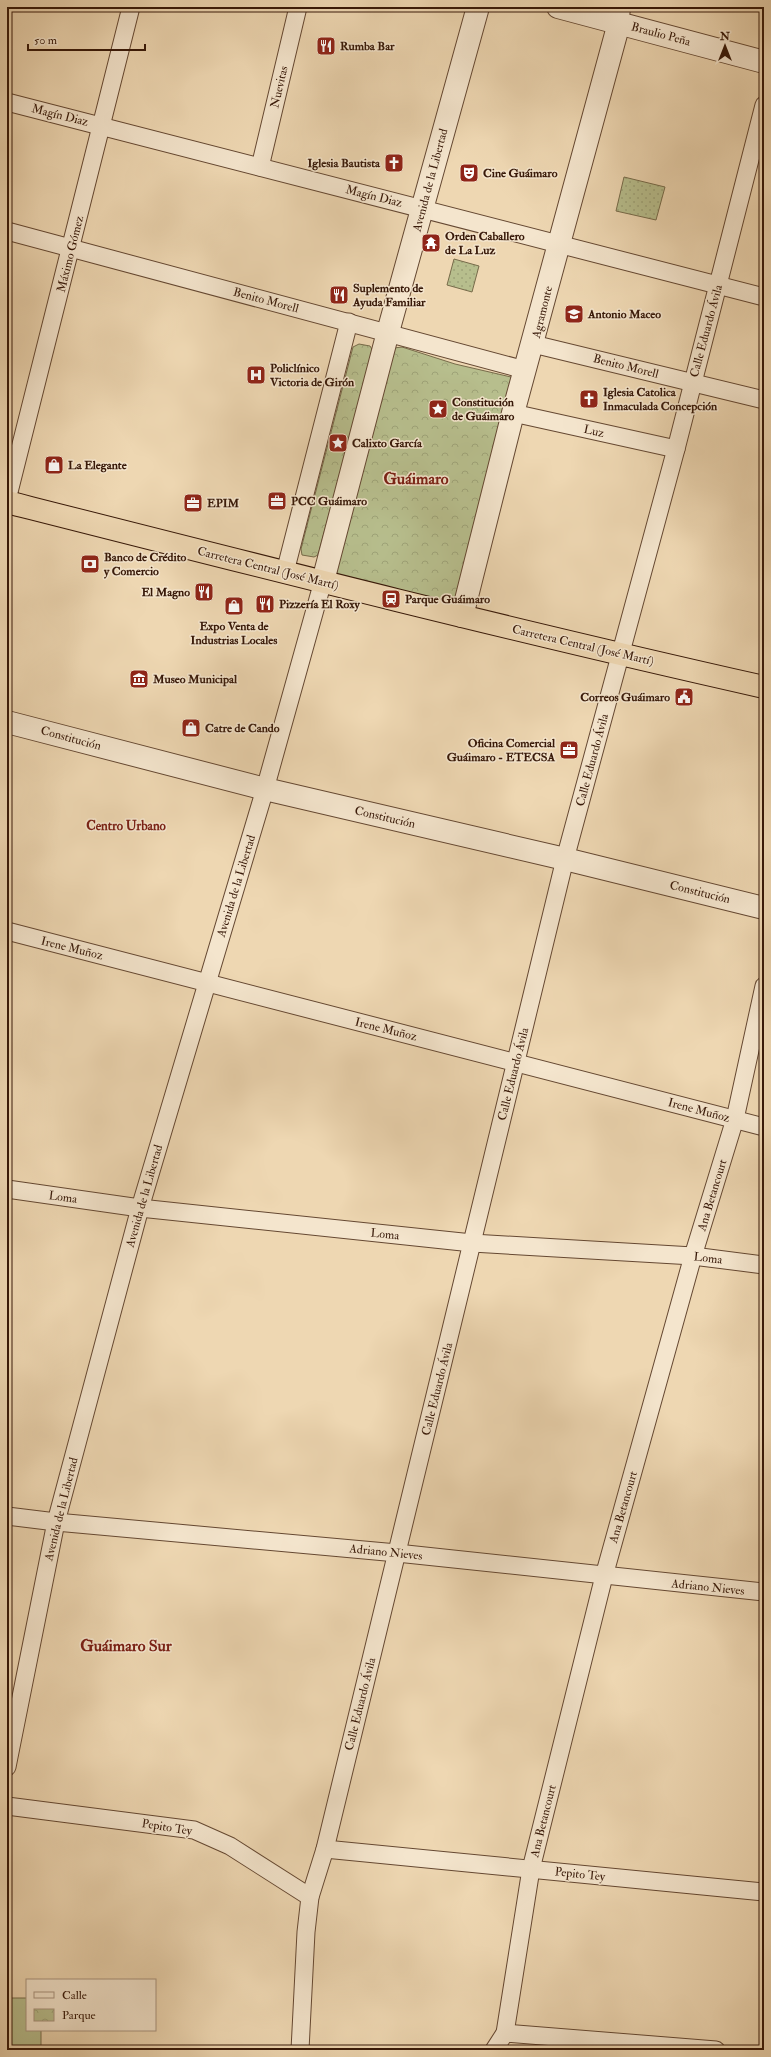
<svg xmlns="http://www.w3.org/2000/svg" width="771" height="2057" font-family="'IM FELL Double Pica',serif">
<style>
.grass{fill:url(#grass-dots);stroke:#776b4a}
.park{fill:url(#park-crowns);stroke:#776b4a}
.pitch{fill:#b7be8d;stroke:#776b4a}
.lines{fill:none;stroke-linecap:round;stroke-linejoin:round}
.minor-casing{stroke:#654832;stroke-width:19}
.tertiary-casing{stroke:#654832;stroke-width:24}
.trunk-casing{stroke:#371808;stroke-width:24}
.minor{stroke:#f4e5cd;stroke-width:17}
.tertiary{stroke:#f4e5cd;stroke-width:22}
.trunk{stroke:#eed7b2;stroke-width:22}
.labels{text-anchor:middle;stroke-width:3;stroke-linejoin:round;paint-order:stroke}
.street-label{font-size:12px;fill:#371808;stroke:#f4e5cd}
.poi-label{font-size:12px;font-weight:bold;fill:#371808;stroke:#f4e5cd;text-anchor:start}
.neighbourhood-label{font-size:13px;font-weight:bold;fill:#7a1f14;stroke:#f4e5cd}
.district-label{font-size:16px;font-weight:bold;fill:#7a1f14;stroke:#f4e5cd}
</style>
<defs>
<pattern id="grass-dots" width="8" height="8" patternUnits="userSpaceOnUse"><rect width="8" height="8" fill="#b7be8d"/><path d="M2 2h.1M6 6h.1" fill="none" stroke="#9ea378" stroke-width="1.8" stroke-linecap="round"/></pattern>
<pattern id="park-crowns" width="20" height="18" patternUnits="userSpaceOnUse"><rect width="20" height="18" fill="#b7be8d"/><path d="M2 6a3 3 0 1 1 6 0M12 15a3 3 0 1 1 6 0" fill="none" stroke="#9ea378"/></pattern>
</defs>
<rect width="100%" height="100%" fill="#eed7b2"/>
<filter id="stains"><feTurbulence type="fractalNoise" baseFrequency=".005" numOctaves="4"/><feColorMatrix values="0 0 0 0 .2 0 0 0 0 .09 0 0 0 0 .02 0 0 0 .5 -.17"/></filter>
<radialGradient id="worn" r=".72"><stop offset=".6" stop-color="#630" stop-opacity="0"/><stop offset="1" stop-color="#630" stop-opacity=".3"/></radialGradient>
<g class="grass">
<polygon points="624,177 665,187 656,220 616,211"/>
<polygon points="454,259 479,266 472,292 447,285"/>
</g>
<g class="park">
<polygon points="359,344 370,346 373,351 318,555 314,557 302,555 301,549 353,347"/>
<polygon points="402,347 455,364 511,377 512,381 457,605 451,608 332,573 394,348"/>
</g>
<polygon class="pitch" points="7,1998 27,1998 27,2030 41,2030 41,2050 7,2050"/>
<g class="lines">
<defs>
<g id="minor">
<polyline points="619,23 622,7"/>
<polyline points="7,102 764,297"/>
<polyline points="260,167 298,7"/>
<polyline points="7,231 525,370"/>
<polyline points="533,344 764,400"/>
<polyline points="513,413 676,449"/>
<polyline points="7,500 131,7"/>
<polyline points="285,572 349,322"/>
<polyline points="7,931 764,1127"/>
<polyline points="7,1189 140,1208 472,1243 693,1256 764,1265"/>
<polyline points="7,1516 56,1522 397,1553 764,1592"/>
<polyline points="7,1767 56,1522 140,1208 265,789 323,581"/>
<polyline points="7,1806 194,1830 230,1846 310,1897"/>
<polyline points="325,1849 764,1892"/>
<polyline points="505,2033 531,1869 604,1576 693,1256 735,1119 764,986"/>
<polyline points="300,2050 306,1932 310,1897 325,1849 565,859 676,449 764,105"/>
<polyline points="494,2050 505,2033 716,2050"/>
</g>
<g id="tertiary">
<polyline points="558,7 764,62"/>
<polyline points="323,581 388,332 478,7"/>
<polyline points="462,616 513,413 619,23"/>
<polyline points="7,722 265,789 565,859 764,908"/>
</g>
<path id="trunk" d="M7,502C259,566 510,630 764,687"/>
</defs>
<use href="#minor" class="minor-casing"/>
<use href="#tertiary" class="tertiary-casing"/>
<use href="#trunk" class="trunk-casing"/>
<use href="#minor" class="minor"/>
<use href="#tertiary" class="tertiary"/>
<use href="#trunk" class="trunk"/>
</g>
<defs>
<symbol id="restaurant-square" viewBox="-11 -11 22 22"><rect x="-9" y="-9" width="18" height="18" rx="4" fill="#8f2418" stroke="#f4e5cd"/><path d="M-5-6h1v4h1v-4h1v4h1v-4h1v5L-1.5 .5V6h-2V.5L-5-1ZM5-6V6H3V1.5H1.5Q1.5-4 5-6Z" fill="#fff"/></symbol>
<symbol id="church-square" viewBox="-11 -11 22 22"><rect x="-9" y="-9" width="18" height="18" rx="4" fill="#8f2418" stroke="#f4e5cd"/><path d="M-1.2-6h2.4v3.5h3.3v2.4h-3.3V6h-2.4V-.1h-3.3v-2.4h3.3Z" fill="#fff"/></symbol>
<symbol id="theatre-square" viewBox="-11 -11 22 22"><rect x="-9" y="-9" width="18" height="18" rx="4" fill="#8f2418" stroke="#f4e5cd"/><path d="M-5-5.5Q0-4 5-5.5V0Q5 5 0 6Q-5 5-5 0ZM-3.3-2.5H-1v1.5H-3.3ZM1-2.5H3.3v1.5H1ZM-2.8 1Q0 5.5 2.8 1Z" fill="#fff"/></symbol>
<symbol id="temple-square" viewBox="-11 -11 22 22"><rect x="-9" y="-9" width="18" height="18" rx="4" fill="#8f2418" stroke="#f4e5cd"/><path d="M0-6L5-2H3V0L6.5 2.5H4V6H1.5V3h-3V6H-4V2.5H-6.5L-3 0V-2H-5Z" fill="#fff"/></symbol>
<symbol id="school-square" viewBox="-11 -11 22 22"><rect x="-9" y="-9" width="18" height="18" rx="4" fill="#8f2418" stroke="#f4e5cd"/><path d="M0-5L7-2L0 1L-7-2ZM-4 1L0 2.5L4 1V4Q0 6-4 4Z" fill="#fff"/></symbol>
<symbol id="hospital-square" viewBox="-11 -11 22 22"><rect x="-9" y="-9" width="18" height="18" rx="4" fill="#8f2418" stroke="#f4e5cd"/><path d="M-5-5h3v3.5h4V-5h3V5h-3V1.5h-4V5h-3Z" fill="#fff"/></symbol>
<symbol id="sight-square" viewBox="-11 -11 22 22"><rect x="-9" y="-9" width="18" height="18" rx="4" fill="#8f2418" stroke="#f4e5cd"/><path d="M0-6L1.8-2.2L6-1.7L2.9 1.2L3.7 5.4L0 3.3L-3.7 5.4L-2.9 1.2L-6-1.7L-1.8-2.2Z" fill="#fff"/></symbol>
<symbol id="shop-square" viewBox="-11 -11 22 22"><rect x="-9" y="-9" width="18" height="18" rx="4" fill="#8f2418" stroke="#f4e5cd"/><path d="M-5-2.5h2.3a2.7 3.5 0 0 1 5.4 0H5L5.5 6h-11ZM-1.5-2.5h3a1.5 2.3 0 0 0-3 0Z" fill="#fff"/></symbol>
<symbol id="office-square" viewBox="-11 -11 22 22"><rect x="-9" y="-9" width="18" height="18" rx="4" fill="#8f2418" stroke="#f4e5cd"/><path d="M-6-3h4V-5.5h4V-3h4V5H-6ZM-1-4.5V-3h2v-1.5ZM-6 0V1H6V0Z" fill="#fff"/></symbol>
<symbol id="bank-square" viewBox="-11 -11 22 22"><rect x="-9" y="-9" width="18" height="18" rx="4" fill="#8f2418" stroke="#f4e5cd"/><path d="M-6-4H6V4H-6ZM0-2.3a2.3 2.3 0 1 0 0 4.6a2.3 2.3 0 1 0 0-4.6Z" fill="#fff"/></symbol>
<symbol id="station-square" viewBox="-11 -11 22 22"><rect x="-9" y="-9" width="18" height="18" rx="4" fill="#8f2418" stroke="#f4e5cd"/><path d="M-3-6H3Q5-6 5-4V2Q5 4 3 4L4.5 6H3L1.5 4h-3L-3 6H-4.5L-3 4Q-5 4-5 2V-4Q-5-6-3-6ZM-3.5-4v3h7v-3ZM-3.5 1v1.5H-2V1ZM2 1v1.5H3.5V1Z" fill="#fff"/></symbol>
<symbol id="museum-square" viewBox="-11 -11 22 22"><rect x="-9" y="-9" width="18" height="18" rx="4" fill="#8f2418" stroke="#f4e5cd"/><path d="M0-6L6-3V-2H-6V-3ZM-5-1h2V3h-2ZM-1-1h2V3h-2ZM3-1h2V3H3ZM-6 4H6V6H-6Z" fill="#fff"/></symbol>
<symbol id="civic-square" viewBox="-11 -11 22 22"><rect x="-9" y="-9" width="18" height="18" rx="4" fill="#8f2418" stroke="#f4e5cd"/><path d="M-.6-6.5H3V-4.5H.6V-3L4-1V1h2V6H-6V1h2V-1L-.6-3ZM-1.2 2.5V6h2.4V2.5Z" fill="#fff"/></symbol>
</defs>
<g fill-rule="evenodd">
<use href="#restaurant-square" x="315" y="35" width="22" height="22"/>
<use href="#church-square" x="383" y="152" width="22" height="22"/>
<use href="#theatre-square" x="458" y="162" width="22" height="22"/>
<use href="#temple-square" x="420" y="232" width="22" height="22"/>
<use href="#restaurant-square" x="328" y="284" width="22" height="22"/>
<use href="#school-square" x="563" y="303" width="22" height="22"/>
<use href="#hospital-square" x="245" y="364" width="22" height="22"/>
<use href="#church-square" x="578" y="388" width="22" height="22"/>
<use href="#sight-square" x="427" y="398" width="22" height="22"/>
<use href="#sight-square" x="327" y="432" width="22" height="22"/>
<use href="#shop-square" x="43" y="454" width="22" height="22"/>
<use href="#office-square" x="266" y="490" width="22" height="22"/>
<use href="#office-square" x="182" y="492" width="22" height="22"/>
<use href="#bank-square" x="79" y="553" width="22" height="22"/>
<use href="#restaurant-square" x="193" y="581" width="22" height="22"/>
<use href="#station-square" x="380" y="588" width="22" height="22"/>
<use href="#restaurant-square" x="254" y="593" width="22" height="22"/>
<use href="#shop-square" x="223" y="595" width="22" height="22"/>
<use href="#museum-square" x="128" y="668" width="22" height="22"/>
<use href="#civic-square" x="673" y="686" width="22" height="22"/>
<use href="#shop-square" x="180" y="717" width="22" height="22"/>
<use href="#office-square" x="558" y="739" width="22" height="22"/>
</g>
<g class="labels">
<g class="street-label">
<text transform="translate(661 34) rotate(15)" y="4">Braulio Peña</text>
<text transform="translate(279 87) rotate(-77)" y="4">Nuevitas</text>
<text transform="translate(60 115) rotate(14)" y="4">Magín Diaz</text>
<text transform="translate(430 180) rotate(-75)" y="4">Avenida de la Libertad</text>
<text transform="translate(374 196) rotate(14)" y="4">Magín Diaz</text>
<text transform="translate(70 254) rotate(-76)" y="4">Máximo Gómez</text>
<text transform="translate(266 300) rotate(15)" y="4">Benito Morell</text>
<text transform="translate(542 312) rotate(-76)" y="4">Agramonte</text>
<text transform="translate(706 331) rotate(-75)" y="4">Calle Eduardo Ávila</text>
<text transform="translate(626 366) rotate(14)" y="4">Benito Morell</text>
<text transform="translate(594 431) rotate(13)" y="4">Luz</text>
<text transform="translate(268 568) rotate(14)" y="4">Carretera Central (José Martí)</text>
<text transform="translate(583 645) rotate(13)" y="4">Carretera Central (José Martí)</text>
<text transform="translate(71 738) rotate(15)" y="4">Constitución</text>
<text transform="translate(592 760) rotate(-75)" y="4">Calle Eduardo Ávila</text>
<text transform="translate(385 817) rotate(13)" y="4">Constitución</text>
<text transform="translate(236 886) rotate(-73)" y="4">Avenida de la Libertad</text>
<text transform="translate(700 892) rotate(14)" y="4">Constitución</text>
<text transform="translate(72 948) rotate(14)" y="4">Irene Muñoz</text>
<text transform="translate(386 1029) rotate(14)" y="4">Irene Muñoz</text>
<text transform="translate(513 1074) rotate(-76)" y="4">Calle Eduardo Ávila</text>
<text transform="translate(699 1110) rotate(15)" y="4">Irene Muñoz</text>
<text transform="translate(712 1195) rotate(-73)" y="4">Ana Betancourt</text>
<text transform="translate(144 1196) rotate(-74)" y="4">Avenida de la Libertad</text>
<text transform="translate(63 1197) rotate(8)" y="4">Loma</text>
<text transform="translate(385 1234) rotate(6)" y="4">Loma</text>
<text transform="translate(708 1258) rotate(7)" y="4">Loma</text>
<text transform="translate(437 1389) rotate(-76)" y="4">Calle Eduardo Ávila</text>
<text transform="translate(623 1507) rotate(-74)" y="4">Ana Betancourt</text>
<text transform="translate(61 1509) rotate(-76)" y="4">Avenida de la Libertad</text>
<text transform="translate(386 1552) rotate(6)" y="4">Adriano Nieves</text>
<text transform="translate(708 1587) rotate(6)" y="4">Adriano Nieves</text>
<text transform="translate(360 1704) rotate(-76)" y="4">Calle Eduardo Ávila</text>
<text transform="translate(543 1821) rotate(-76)" y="4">Ana Betancourt</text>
<text transform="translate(167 1827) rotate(9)" y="4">Pepito Tey</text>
<text transform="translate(580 1874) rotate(6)" y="4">Pepito Tey</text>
</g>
<g class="poi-label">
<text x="340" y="50">Rumba Bar</text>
<text x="380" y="167" text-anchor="end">Iglesia Bautista</text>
<text x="483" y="177">Cine Guáimaro</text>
<text x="445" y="240">Orden Caballero<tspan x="445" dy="14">de La Luz</tspan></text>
<text x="353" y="292">Suplemento de<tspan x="353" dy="14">Ayuda Familiar</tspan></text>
<text x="588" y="318">Antonio Maceo</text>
<text x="270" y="372">Policlínico<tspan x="270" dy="14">Victoria de Girón</tspan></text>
<text x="603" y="396">Iglesia Catolica<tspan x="603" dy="14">Inmaculada Concepción</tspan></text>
<text x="452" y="406">Constitución<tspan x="452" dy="14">de Guáimaro</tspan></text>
<text x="352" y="447">Calixto García</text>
<text x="68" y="469">La Elegante</text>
<text x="291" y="505">PCC Guáimaro</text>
<text x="207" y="507">EPIM</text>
<text x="104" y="561">Banco de Crédito<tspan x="104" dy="14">y Comercio</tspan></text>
<text x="190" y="596" text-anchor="end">El Magno</text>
<text x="405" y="603">Parque Guáimaro</text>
<text x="279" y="608">Pizzería El Roxy</text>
<text x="234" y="630" text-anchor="middle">Expo Venta de<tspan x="234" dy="14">Industrias Locales</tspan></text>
<text x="153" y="683">Museo Municipal</text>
<text x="670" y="701" text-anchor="end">Correos Guáimaro</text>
<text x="205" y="732">Catre de Cando</text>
<text x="555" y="747" text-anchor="end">Oficina Comercial<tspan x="555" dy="14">Guáimaro - ETECSA</tspan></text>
</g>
<g class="neighbourhood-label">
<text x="126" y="830">Centro Urbano</text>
</g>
<g class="district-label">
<text x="416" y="484">Guáimaro</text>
<text x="126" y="1651">Guáimaro Sur</text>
</g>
</g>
<rect width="771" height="2057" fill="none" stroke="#eed7b2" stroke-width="24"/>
<rect x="8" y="8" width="755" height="2041" fill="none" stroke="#371808" stroke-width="2"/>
<rect x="12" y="12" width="747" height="2033" fill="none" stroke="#371808"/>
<rect x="26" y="1979" width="130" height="52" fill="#f4e5cd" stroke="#a8937e"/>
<rect x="34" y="1992" width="20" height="6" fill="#f4e5cd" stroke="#a8937e"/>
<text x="62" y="1999" font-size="12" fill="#371808">Calle</text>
<rect x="34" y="2009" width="20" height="12" fill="url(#park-crowns)" stroke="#a8937e"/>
<text x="62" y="2019" font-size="12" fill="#371808">Parque</text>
<g transform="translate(725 46)" stroke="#f4e5cd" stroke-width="3" paint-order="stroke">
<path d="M0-3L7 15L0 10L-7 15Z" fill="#371808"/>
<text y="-6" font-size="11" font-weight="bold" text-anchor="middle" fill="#371808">N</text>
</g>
<path d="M28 44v6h117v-6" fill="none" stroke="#371808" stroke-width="2"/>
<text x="34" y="44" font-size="12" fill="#371808" stroke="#f4e5cd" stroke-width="3" paint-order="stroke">50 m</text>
<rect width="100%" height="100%" filter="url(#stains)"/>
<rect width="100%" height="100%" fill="url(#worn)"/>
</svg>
